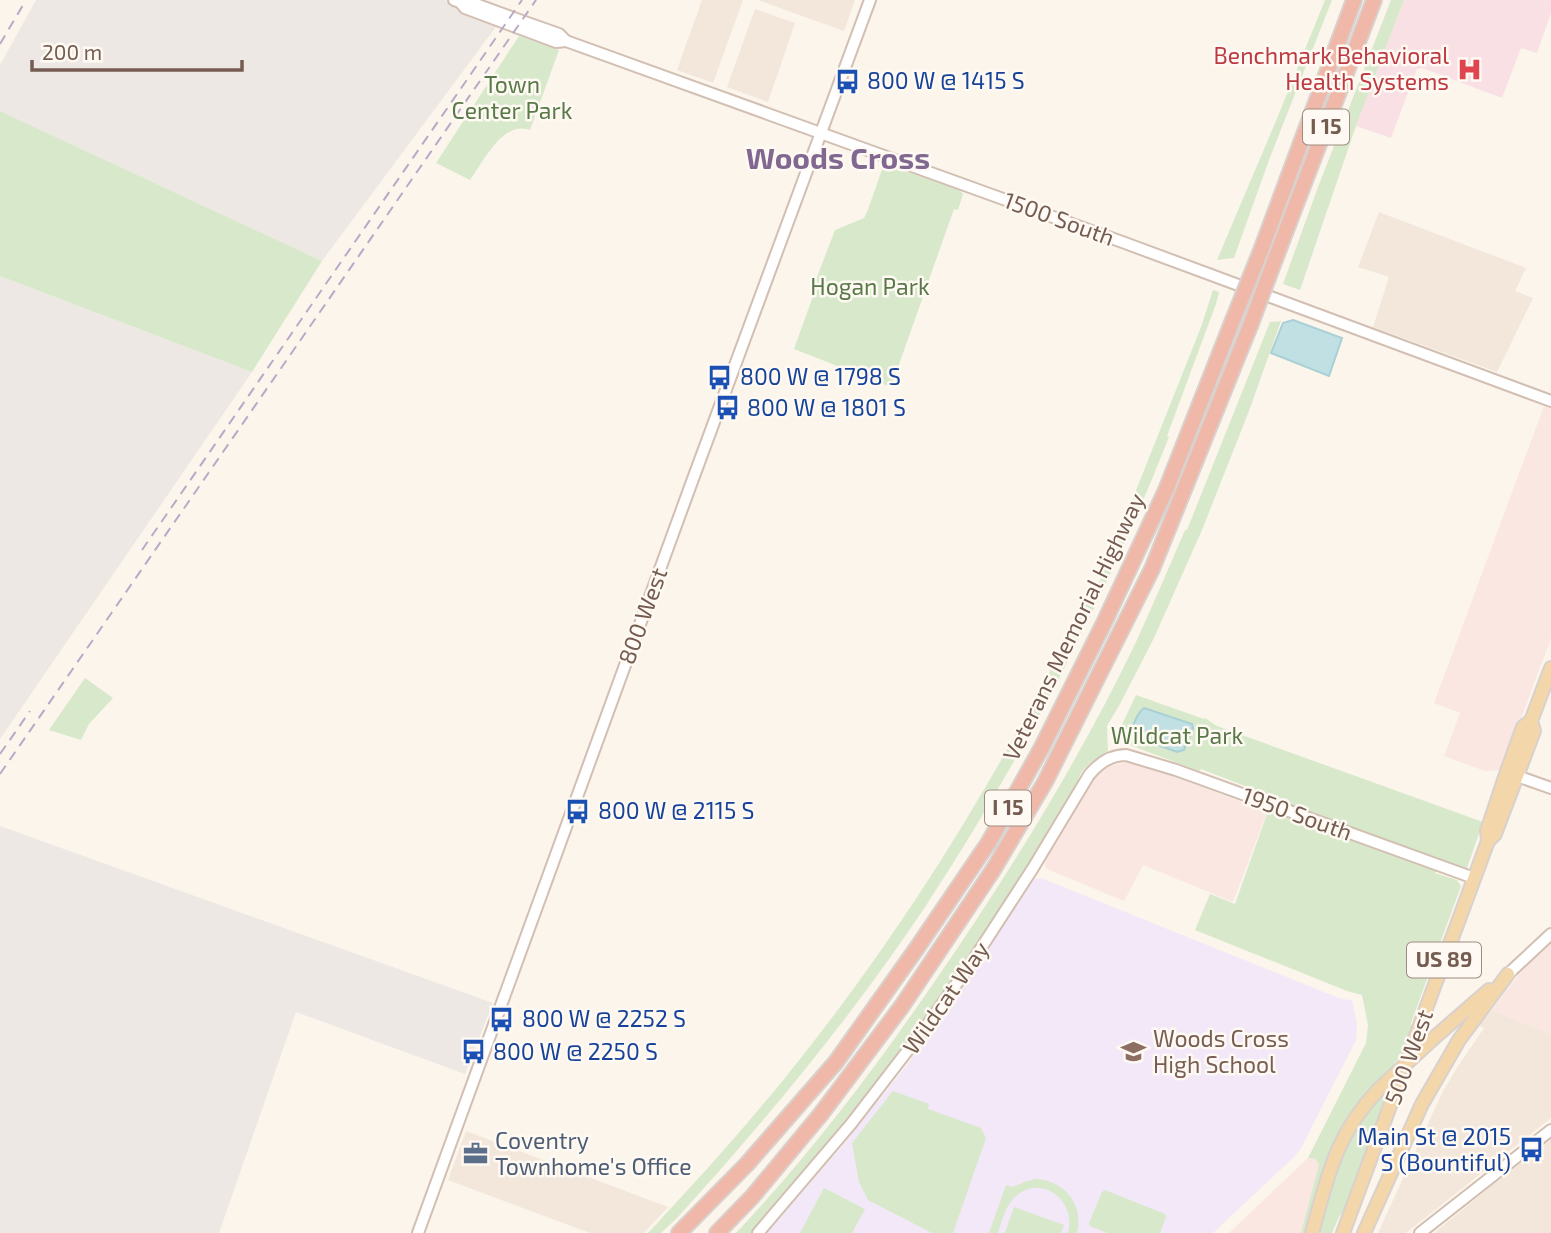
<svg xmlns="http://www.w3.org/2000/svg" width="1551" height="1233" font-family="'Exo 2',sans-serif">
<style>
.residential{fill:#f3e7db}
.commercial{fill:#fae7e1}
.industrial{fill:#ede8e4}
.education{fill:#f2e8f8}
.medical{fill:#f8e0e4}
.green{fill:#d8e9cb}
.water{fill:#c1e0e4;stroke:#a8d0d5;stroke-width:2}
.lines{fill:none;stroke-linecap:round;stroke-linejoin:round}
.secondary-casing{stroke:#d2bfb2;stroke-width:14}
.primary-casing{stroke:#d8d1ce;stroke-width:16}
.highway-casing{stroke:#d8d1ce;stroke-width:18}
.secondary{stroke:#fff;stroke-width:10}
.primary{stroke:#f4d6ab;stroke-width:12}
.highway{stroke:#f0b8a8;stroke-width:14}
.rail{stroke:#b8aac6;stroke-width:2;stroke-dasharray:10 7;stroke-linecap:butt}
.primary-bridge-casing{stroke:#d8d1ce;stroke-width:16;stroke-linecap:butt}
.highway-bridge-casing{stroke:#d8d1ce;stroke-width:18;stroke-linecap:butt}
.primary-bridge{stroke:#f4d6ab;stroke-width:12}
.highway-bridge{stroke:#f0b8a8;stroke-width:14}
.labels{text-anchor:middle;stroke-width:5;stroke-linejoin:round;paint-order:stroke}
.shield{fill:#fef9f2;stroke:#9e8b81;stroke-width:2}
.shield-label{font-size:21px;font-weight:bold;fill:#755c50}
.health-label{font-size:23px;fill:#be3a42;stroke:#fef9f2;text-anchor:end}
.transit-label{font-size:23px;fill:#164399;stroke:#fef9f2;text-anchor:start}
.park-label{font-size:23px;fill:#597949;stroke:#fef9f2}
.street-label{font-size:23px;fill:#755c50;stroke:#fef9f2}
.education-label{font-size:23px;fill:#785e54;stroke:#fef9f2;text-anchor:start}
.service-label{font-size:23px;fill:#4e5e75;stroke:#fef9f2;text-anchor:start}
.district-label{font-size:30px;font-weight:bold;fill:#816890;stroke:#fef9f2}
</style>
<rect width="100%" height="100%" fill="#fbf5ec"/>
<g class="residential">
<polygon points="702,0 743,0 713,83 677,70"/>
<polygon points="758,0 855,0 844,31"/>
<polygon points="755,9 795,23 768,102 727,87"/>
<polygon points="1379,212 1526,268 1515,291 1533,298 1497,372 1373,327 1389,277 1358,267"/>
<polygon points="1492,1010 1551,1034 1551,1118 1406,1233 1378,1233 1442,1093 1458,1066 1484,1028 1479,1026"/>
<polygon points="466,1131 668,1207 644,1233 590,1233 448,1180"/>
<polygon points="1551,1140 1551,1233 1434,1233 1495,1183"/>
</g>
<g class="commercial">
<polygon points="1544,406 1551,409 1551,638 1502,770 1485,771 1444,756 1460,713 1434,703"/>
<polygon points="1128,762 1141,764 1267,812 1233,902 1143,865 1124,901 1047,869 1045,867 1046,858 1092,781 1100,772 1110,766"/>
<polygon points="1551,942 1551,1034 1492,1010 1528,963"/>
<polygon points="1308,1158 1315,1159 1319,1164 1301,1233 1229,1233"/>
</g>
<g class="industrial">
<polygon points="36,0 444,0 501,20 322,261 0,111 0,65"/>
<polygon points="0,276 252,372 0,739"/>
<polygon points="0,826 493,1003 465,1074 296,1012 219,1233 0,1233"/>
</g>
<polygon class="education" points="1041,878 1341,999 1352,1000 1357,1023 1356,1040 1301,1148 1296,1155 1213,1233 767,1233 842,1146 907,1065 982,959 1031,883 1035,879"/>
<polygon class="medical" points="1404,0 1551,0 1551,13 1537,53 1521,48 1502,98 1422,68 1417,69 1391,138 1356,126"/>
<g class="green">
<polygon points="1325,0 1332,0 1269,160 1234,258 1217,260 1278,116"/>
<polygon points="1391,0 1404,0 1356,126 1300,290 1283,284 1318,187"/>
<path d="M519,36L559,50L530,130C503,120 484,161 470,180L436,163Z"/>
<polygon points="0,111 322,261 252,372 0,276"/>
<polygon points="884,164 959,190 963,194 958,210 954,209 891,387 794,349 817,285 815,282 835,230 864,218 867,212"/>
<path d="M1213,290L1219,292L1216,304L1167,436L1169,437C1104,602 1022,759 925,907C851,1018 766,1120 677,1218L661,1233H648C704,1173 760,1111 811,1045C922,903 1014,748 1093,586L1100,581L1201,327Z"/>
<path d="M1281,321L1249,411L1202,530L1154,638L1120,704L1107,726L1108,751L1091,762L1082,771L1069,799L999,913L928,1017L823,1152L753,1233H736C809,1156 873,1071 933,984C1008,875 1079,761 1136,642C1153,605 1169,567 1185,530H1187L1270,322Z"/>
<polygon points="85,678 113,698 89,724 81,740 49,730"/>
<path d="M1136,695L1204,719L1205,718L1217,726L1483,822L1467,868L1441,860L1435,873L1457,880L1461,886L1411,1023C1415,1057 1364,1091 1346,1119C1325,1153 1318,1196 1308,1233H1301L1319,1164L1315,1159L1308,1158L1366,1043L1368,1025L1362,995L1347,991L1195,930L1210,894L1235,904L1273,797L1201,769L1199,771L1124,743L1121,740L1118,733Z"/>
<polygon points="1385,1090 1390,1092 1345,1208 1339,1217 1332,1233 1318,1233 1330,1185 1350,1131"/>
<polygon points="893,1091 929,1104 928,1109 981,1128 986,1138 953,1233 932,1233 868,1200 859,1182 852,1143"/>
<path d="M1036,1179C1065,1181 1084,1204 1077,1233H1068C1077,1200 1040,1172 1014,1198C1005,1207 1002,1221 998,1233H989L1006,1185L1013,1187L1024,1182Z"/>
<polygon points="824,1188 865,1209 852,1233 800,1233"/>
<polygon points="1105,1190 1165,1214 1166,1217 1160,1233 1107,1233 1090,1226 1089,1223 1102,1192"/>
<polygon points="1014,1207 1064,1225 1061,1233 1005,1233"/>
</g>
<g class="water">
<polygon points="1293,320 1342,338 1329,376 1271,353 1283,323"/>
<path d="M1144,708L1192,724L1193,728L1184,750L1177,752L1133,736L1131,732C1133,725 1137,713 1144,708Z"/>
</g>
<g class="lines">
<defs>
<g id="secondary">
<polyline points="454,0 460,2 470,2 522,21 559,34 566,41 1125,243 1551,401"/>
<polyline points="460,2 465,8 556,42 566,41"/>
<polyline points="1517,776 1551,788"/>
<polyline points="1508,974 1551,934"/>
<polyline points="418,1233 690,487 870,0"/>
<path d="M758,1233L851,1124L925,1028L972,962L1033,868L1089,775C1098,764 1111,755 1126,755L1176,770L1474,878"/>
<polyline points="1420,1233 1551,1130"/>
</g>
<g id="primary">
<polyline points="1488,841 1487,831 1505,777 1523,727 1531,721"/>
<polyline points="1435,1037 1489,990"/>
<path d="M1312,1233C1328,1175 1336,1134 1379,1089"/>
<polyline points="1343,1233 1488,841 1495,834 1534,731 1531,721 1551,668"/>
<polyline points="1364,1233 1422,1104 1459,1040 1508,974"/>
</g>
<g id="highway">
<polyline points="1262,248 1354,0"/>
<polyline points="1277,254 1374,0"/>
<polyline points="679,1233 747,1164 836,1062 917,948 989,842 1041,749 1104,623 1166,490 1233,320"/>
<polyline points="717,1233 752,1197 821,1114 902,1006 993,870 1045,782 1152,569 1250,326"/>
</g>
</defs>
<use href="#secondary" class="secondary-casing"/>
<use href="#primary" class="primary-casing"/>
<use href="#highway" class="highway-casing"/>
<use href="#secondary" class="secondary"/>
<use href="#primary" class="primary"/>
<use href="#highway" class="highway"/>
<g class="rail">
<polyline points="0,44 26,0"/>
<polyline points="142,550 522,0"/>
<polyline points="0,754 30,711"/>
<polyline points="0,774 536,0"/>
</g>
<defs>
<polyline id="primary-bridge" points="1379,1089 1435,1037"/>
<g id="highway-bridge">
<polyline points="1233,320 1262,248"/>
<polyline points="1250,326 1277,254"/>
</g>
</defs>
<use href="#primary-bridge" class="primary-bridge-casing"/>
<use href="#highway-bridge" class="highway-bridge-casing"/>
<use href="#primary-bridge" class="primary-bridge"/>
<use href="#highway-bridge" class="highway-bridge"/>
</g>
<defs>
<symbol id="hospital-bare" viewBox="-9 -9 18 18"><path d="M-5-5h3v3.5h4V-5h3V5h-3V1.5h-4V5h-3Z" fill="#e0444e" stroke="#fef9f2" stroke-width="2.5" paint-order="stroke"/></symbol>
<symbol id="bus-bare" viewBox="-9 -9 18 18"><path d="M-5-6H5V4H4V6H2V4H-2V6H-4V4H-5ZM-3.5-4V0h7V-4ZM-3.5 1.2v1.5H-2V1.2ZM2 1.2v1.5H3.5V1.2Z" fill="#1a4fb4" stroke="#fef9f2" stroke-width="2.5" paint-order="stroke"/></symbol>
<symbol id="school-bare" viewBox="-9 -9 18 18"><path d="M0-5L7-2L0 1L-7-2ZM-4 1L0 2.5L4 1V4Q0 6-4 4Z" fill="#8d6e63" stroke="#fef9f2" stroke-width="2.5" paint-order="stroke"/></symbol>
<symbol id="office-bare" viewBox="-9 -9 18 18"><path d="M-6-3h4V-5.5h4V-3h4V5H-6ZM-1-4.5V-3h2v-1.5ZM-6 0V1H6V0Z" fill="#5c6f8a" stroke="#fef9f2" stroke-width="2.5" paint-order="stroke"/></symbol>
</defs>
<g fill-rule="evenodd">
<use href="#hospital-bare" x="1452" y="52" width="35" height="35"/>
<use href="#bus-bare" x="830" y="64" width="35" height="35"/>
<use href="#bus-bare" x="702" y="360" width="35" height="35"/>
<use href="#bus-bare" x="710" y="390" width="35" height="35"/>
<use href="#bus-bare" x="560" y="794" width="35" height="35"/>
<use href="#bus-bare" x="484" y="1002" width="35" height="35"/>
<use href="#bus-bare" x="456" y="1034" width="35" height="35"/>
<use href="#school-bare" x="1116" y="1034" width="35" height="35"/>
<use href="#bus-bare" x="1514" y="1132" width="35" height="35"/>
<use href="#office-bare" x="458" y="1136" width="35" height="35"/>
</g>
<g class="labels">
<g class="shield">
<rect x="1303" y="109.5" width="46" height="35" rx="5"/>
<rect x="985" y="790.5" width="46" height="35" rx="5"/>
<rect x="1407" y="942.5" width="74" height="35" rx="5"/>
</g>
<g class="shield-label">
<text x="1326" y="134">I 15</text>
<text x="1008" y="815">I 15</text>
<text x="1444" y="967">US 89</text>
</g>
<g class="health-label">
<text x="1449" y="64">Benchmark Behavioral<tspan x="1449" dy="26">Health Systems</tspan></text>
</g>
<g class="transit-label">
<text x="867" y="89">800 W @ 1415 S</text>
<text x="740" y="385">800 W @ 1798 S</text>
<text x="747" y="416">800 W @ 1801 S</text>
<text x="598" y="819">800 W @ 2115 S</text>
<text x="522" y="1027">800 W @ 2252 S</text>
<text x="493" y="1060">800 W @ 2250 S</text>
<text x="1511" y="1145" text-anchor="end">Main St @ 2015<tspan x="1511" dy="26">S (Bountiful)</tspan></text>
</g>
<g class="park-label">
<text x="512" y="93">Town<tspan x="512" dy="26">Center Park</tspan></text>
<text x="870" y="295">Hogan Park</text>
<text x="1177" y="744">Wildcat Park</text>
</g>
<g class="street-label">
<text transform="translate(1059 219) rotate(20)" y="8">1500 South</text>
<text transform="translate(643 616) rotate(-70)" y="8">800 West</text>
<text transform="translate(1074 627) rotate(-64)" y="8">Veterans Memorial Highway</text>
<text transform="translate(1297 814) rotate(20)" y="8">1950 South</text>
<text transform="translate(946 998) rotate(-55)" y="8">Wildcat Way</text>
<text transform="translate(1409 1057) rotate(-70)" y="8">500 West</text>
</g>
<g class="education-label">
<text x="1153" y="1047">Woods Cross<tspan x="1153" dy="26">High School</tspan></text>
</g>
<g class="service-label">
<text x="495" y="1149">Coventry<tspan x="495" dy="26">Townhome's Office</tspan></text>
</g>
<g class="district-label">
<text x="838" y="169">Woods Cross</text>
</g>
</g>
<path d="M32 60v10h210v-10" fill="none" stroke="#755c50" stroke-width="3.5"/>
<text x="42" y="60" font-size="21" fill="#755c50" stroke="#fef9f2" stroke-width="5" paint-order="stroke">200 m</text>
</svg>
